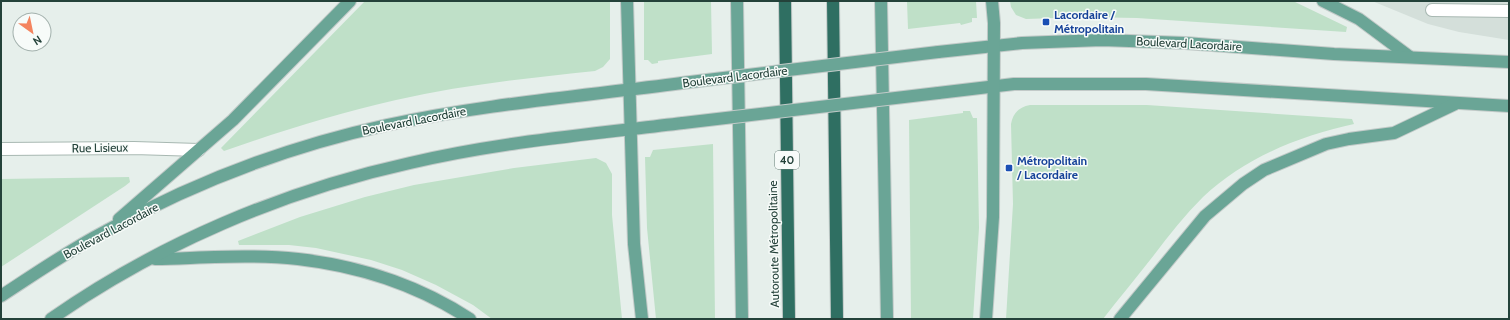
<svg xmlns="http://www.w3.org/2000/svg" width="1510" height="320" font-family="Cabin,sans-serif">
<style>
.built{fill:#d4dfda}
.green{fill:#bfe0c8}
.lines{fill:none;stroke-linecap:round;stroke-linejoin:round}
.minor-casing{stroke:#a8b8b2;stroke-width:14}
.major-casing{stroke:#c2cac8;stroke-width:14}
.highway-casing{stroke:#c2cac8;stroke-width:14}
.minor{stroke:#fff;stroke-width:12}
.major{stroke:#6aa596;stroke-width:12}
.highway{stroke:#2f6f62;stroke-width:12}
.major-bridge-casing{stroke:#c2cac8;stroke-width:14;stroke-linecap:butt}
.major-bridge{stroke:#6aa596;stroke-width:12}
.transit-dot{fill:#1a4fb4;stroke:#f7fbf9;stroke-width:1.5}
.labels{text-anchor:middle;stroke-width:3;stroke-linejoin:round;paint-order:stroke}
.shield{fill:#f7fbf9;stroke:#637a73;stroke-width:1}
.shield-label{font-size:11px;font-weight:bold;fill:#24423a}
.transit-label{font-size:12px;font-weight:bold;fill:#164399;stroke:#f7fbf9;text-anchor:start}
.street-label{font-size:12px;fill:#24423a;stroke:#f7fbf9}
</style>
<rect width="100%" height="100%" fill="#e6efeb"/>
<polygon class="built" points="1372,1 1509,1 1509,40 1459,32 1428,24"/>
<g class="green">
<path d="M365,1H610V59L603,67L595,71C528,78 462,85 396,100C338,113 281,131 224,151L221,148Z"/>
<polygon points="644,1 711,1 712,54 658,61 658,63 652,64 648,60 644,60"/>
<polygon points="907,1 976,1 977,18 972,18 972,22 961,25 960,23 908,29"/>
<polygon points="1010,1 1293,1 1347,27 1346,32 1137,18 1083,17 1026,19 1016,15 1011,7"/>
<path d="M1030,105H1147L1352,119L1354,124C1299,136 1244,158 1203,197C1185,215 1169,235 1154,255C1137,277 1119,298 1103,319H1006L1013,204L1011,124C1013,113 1019,107 1030,105Z"/>
<polygon points="963,111 970,111 973,118 977,118 979,228 973,319 911,319 909,120 963,113"/>
<polygon points="713,144 715,319 656,319 647,228 645,157 650,157 653,150"/>
<polygon points="596,158 606,163 612,174 612,215 622,319 492,319 473,305 436,285 402,270 371,260 316,248 289,245 239,245 238,241 300,217 365,197 414,185 514,168"/>
<polygon points="129,177 130,182 125,186 1,267 1,179"/>
</g>
<g class="lines">
<defs>
<g id="minor">
<polyline points="1432,10 1509,11"/>
<polyline points="1,149 134,148 199,150"/>
</g>
<g id="major">
<polyline points="627,1 634,244 642,319"/>
<polyline points="737,1 742,319"/>
<polyline points="881,1 887,319"/>
<polyline points="1323,1 1359,19 1410,57"/>
<polyline points="938,52 1022,43 1102,40 1185,43 1334,54 1509,62"/>
<polyline points="938,93 1014,84 1146,84 1509,106"/>
<polyline points="119,219 233,120 350,1"/>
<path d="M155,259C202,258 251,254 298,259C359,266 418,285 470,319"/>
<path d="M1,296C35,274 69,250 106,231C193,183 290,146 387,125C484,104 584,96 682,83"/>
<path d="M51,319C158,244 283,191 410,163C499,142 592,134 683,123"/>
<polyline points="986,319 993,217 994,23 992,1"/>
<polyline points="1120,319 1205,216 1243,184 1264,170 1326,144 1349,139 1394,133 1455,104"/>
</g>
<g id="highway">
<polyline points="785,1 789,319"/>
<polyline points="833,1 837,319"/>
</g>
</defs>
<use href="#minor" class="minor-casing"/>
<use href="#major" class="major-casing"/>
<use href="#highway" class="highway-casing"/>
<use href="#minor" class="minor"/>
<use href="#major" class="major"/>
<use href="#highway" class="highway"/>
<defs>
<g id="major-bridge">
<polyline points="682,83 938,52"/>
<polyline points="683,123 938,93"/>
</g>
</defs>
<use href="#major-bridge" class="major-bridge-casing"/>
<use href="#major-bridge" class="major-bridge"/>
</g>
<g class="transit-dot">
<rect x="1042" y="18" width="8" height="8" rx="2"/>
<rect x="1005" y="164" width="8" height="8" rx="2"/>
</g>
<g class="labels">
<rect class="shield" x="775" y="151" width="24" height="18" rx="3"/>
<g class="shield-label">
<text x="787" y="164">40</text>
</g>
<g class="transit-label">
<text x="1054" y="19">Lacordaire /<tspan x="1054" dy="14">Métropolitain</tspan></text>
<text x="1017" y="165">Métropolitain<tspan x="1017" dy="14">/ Lacordaire</tspan></text>
</g>
<g class="street-label">
<text transform="translate(1189 44) rotate(3)" y="4">Boulevard Lacordaire</text>
<text transform="translate(735 77) rotate(-7)" y="4">Boulevard Lacordaire</text>
<text transform="translate(414 121) rotate(-11)" y="4">Boulevard Lacordaire</text>
<text transform="translate(100 148) rotate(-1)" y="4">Rue Lisieux</text>
<text transform="translate(111 231) rotate(-28)" y="4">Boulevard Lacordaire</text>
<text transform="translate(774 244) rotate(-91)" y="4">Autoroute Métropolitaine</text>
</g>
</g>
<rect width="1510" height="320" fill="none" stroke="#24423a" stroke-width="4"/>
<g transform="translate(32 32) rotate(147)"><circle r="19" fill="#f7fbf9" stroke="#a3b1ad"/>
<path d="M0-3L7 15L0 10L-7 15Z" fill="#f4845f"/>
<text y="-6" font-size="11" font-weight="bold" text-anchor="middle" fill="#24423a">N</text>
</g>
</svg>
